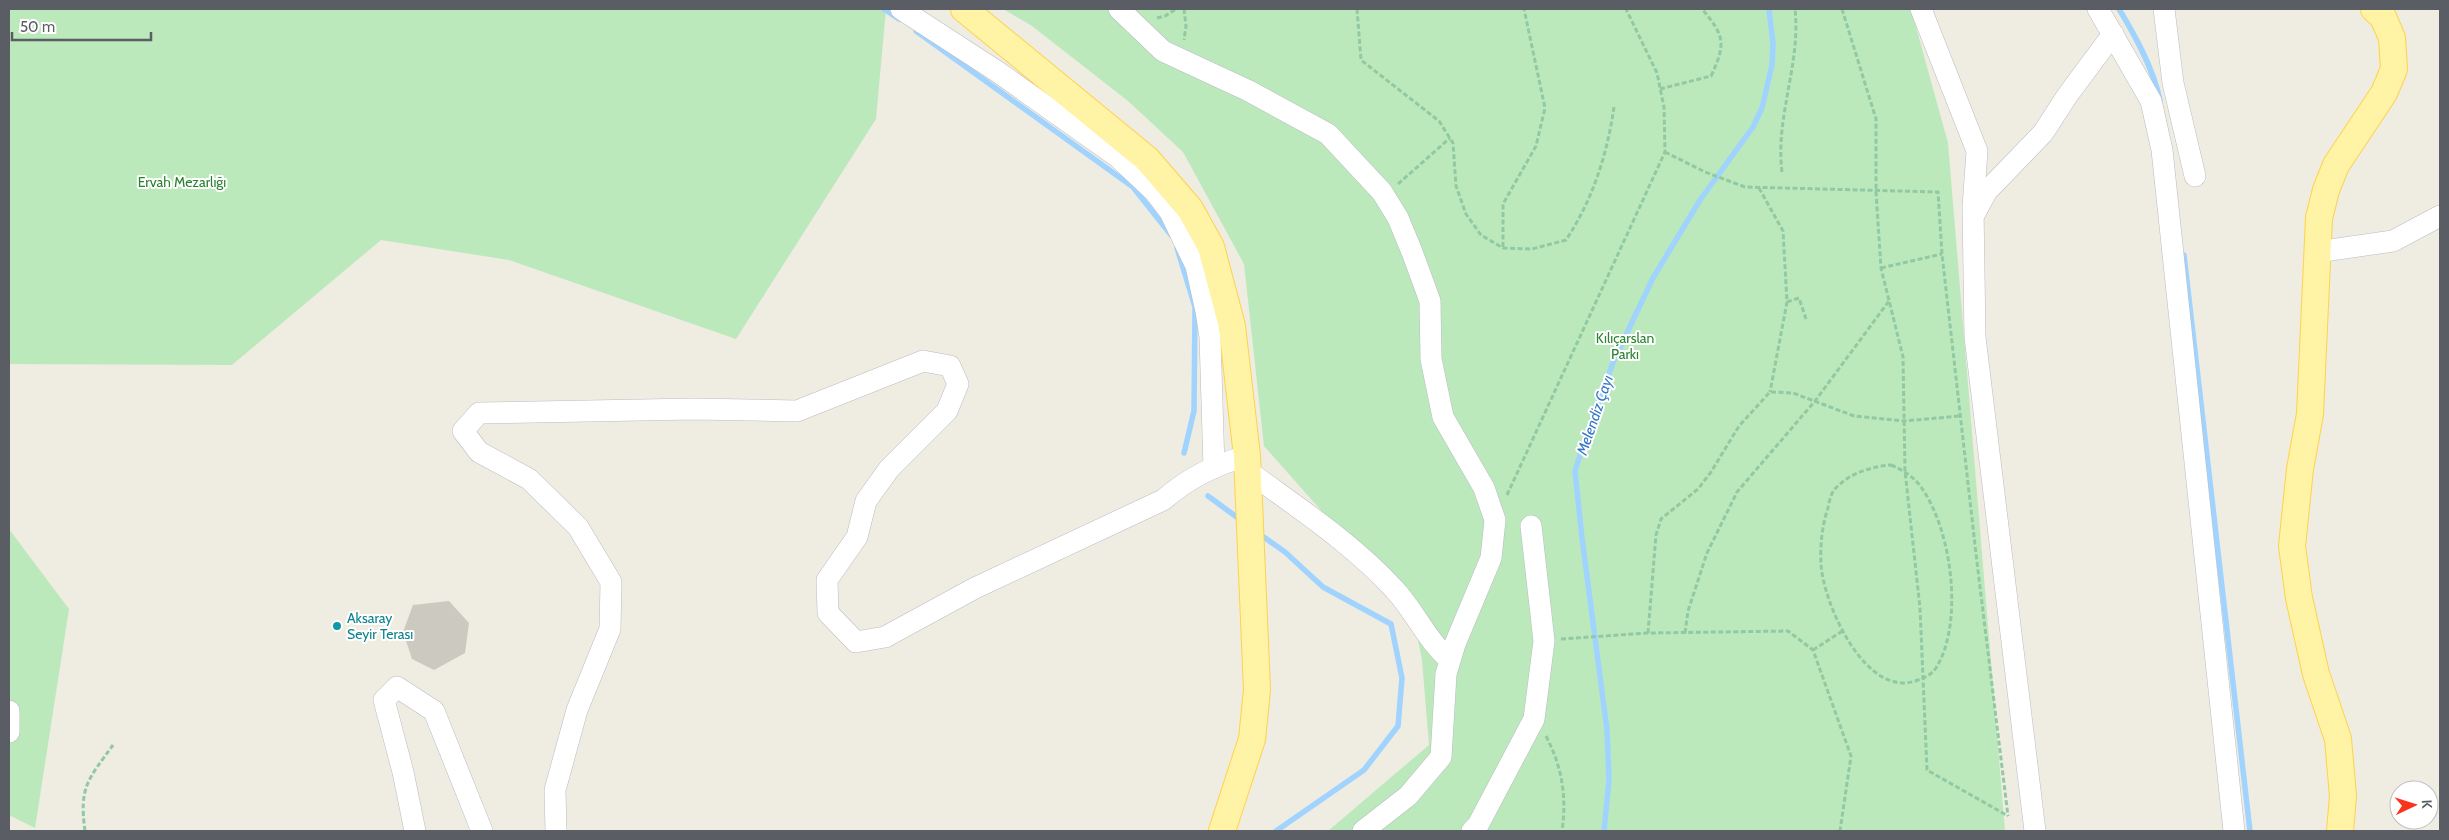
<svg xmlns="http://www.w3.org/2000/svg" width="2449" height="840" font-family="Cabin,sans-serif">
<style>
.green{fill:#bbe9bc}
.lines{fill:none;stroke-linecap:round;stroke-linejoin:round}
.stream{stroke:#a1d3ff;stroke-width:5.5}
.building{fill:#ccc9c1}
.minor-casing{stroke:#babcc2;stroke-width:22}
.major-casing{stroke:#ffd24a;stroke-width:28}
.path{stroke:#92c9a3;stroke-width:3;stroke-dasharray:5 2.5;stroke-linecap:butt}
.minor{stroke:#fff;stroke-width:21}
.major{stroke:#fff3a6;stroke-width:26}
.culture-dot{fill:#0f9aa8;stroke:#fff;stroke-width:2}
.labels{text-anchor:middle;stroke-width:4;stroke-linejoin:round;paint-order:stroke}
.park-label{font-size:14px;fill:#2b8331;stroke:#fff}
.culture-label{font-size:14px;fill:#0d838f;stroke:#fff;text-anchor:start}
.water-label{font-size:15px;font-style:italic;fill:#3578c6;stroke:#fff}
</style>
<rect width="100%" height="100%" fill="#efece2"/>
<g class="green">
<polygon points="9,9 886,9 876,119 736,339 509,260 381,240 232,365 9,364"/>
<polygon points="1003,9 1911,9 1948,143 2005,831 1328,831 1429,745 1422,660 1413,614 1264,446 1244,264 1183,152 1128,101 1032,26"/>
<polygon points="9,529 69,609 35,828 9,815"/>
</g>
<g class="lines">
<g class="stream">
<polyline points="884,9 899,19"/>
<path d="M2119,9C2136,37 2153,68 2160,100"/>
<polyline points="916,31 1133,187 1171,235"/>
<polyline points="1177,248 1195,307 1194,411 1184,453"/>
<polyline points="2184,255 2250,831"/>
<polyline points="1208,496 1242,521"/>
<polyline points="1258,533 1285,552 1323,587 1391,624 1402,678 1398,726 1364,770 1276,831"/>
<polyline points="1604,831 1609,780 1607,730 1582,538 1575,471 1587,433 1614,360 1653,278 1700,200 1753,127 1762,108 1772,65 1773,44 1769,9"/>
</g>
</g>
<polygon class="building" points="449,601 469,623 465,653 434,670 412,659 403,632 413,605"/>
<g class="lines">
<defs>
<g id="minor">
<polyline points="901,9 998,72 1119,158 1155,192 1170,212 1196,266 1206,311 1210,337 1214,468"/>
<polyline points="1119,9 1163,51 1249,91 1328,134 1382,192 1398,218 1412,252 1430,301 1431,359 1443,417 1484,488 1495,520 1491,558 1455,644 1446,674 1441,757 1408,796 1363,831"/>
<polyline points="1921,9 1977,151 1973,207 1975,337 2035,831"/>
<polyline points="2098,9 2151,101 2162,150 2234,831"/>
<polyline points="2164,9 2173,83 2195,176"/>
<polyline points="1975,213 1987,191 2043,133 2067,96 2113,34"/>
<polyline points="2317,252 2393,241 2440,216"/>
<path d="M1248,471C1298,508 1352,543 1394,589C1415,611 1427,641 1450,660"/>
<polyline points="9,711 9,732"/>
<polyline points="415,831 403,772 384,700 397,687 434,711 482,831"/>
<path d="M556,831L555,790L577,710L610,629L611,582L578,527L529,479L479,452L463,431L479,413L694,409L797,411L923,361L950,366L958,384L947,411L889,469L866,501L857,537L827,580L828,613L856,642L885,637L975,588L1163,500C1189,478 1214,465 1247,456"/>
<polyline points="1472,831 1478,825 1534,719 1544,641 1531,526"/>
</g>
<g id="major">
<polyline points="964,9 1147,159 1190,209 1211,247 1232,326 1247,456 1257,690 1252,739 1222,831"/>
<polyline points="2340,831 2343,796 2338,739 2316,674 2299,598 2292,546 2300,469 2310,414 2319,218 2326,190 2336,165 2384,93 2394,69 2392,38 2383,17 2374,9"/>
</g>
</defs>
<use href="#minor" class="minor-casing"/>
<use href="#major" class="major-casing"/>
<g class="path">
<polyline points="1184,9 1186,26 1184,40"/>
<path d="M1357,9L1361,60L1439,121L1453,143L1456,186L1466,214L1481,235L1503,248L1532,249L1566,240C1593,199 1607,155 1614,107"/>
<polyline points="1842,9 1876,119 1876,192 1881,268 1903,357 1905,471 1920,608 1927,770 2008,816"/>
<polyline points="1157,18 1165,16 1176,9"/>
<path d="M1660,89L1711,76C1726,44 1725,36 1702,9"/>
<polyline points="1665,152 1705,172 1745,187 1938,192 1942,254 1976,554 2008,816"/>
<path d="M1782,172C1775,117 1801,64 1795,9"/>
<polyline points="1398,184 1450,138"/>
<polyline points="1759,188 1783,231 1787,302 1770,392"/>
<polyline points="1503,247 1503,204 1536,146 1545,108 1524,9"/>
<polyline points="1881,268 1942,254"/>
<polyline points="1787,302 1799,298 1806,319"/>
<path d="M1891,465C1903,470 1914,477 1921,487C1952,530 1964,623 1936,668C1931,675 1926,677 1918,680C1866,701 1823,603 1821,564C1820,546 1822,525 1828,508C1829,502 1831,494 1834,490C1849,473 1870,467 1891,465Z"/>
<polyline points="1507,495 1665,152 1664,107 1657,73 1626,9"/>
<polyline points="1648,633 1656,535 1661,519 1698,489 1711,472 1739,426 1770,392 1793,393 1854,416 1904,421 1960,416"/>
<polyline points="1685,633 1688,611 1707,553 1737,492 1815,401 1889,301"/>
<polyline points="1561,639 1648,633 1788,631 1813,650 1851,756 1840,831"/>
<polyline points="1813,650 1844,630"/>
<path d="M1546,736C1562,767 1567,796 1562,831"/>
<path d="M85,831C79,786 88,780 113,745"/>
</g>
<use href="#minor" class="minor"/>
<use href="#major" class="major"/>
</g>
<circle class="culture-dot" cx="337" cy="626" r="5"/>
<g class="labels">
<g class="park-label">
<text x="182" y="187">Ervah Mezarlığı</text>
<text x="1625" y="343">Kılıçarslan<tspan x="1625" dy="16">Parkı</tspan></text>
</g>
<g class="culture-label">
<text x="347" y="623">Aksaray<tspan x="347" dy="16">Seyir Terası</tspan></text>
</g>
<g class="water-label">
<text transform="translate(1595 415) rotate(-71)" y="5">Melendiz Çayı</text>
</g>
</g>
<rect width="2449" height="840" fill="none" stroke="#5a5e64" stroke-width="20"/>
<g transform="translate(2414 805) rotate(86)"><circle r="24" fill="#ffffff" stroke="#bdbfc1"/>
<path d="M0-4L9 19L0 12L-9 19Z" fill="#fb331b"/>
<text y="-8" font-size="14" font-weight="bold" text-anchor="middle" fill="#5a5e64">K</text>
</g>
<path d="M12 32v8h139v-8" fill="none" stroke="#5a5e64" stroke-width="2.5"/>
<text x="20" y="32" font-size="15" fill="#5a5e64" stroke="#ffffff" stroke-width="4" paint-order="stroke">50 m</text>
</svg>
